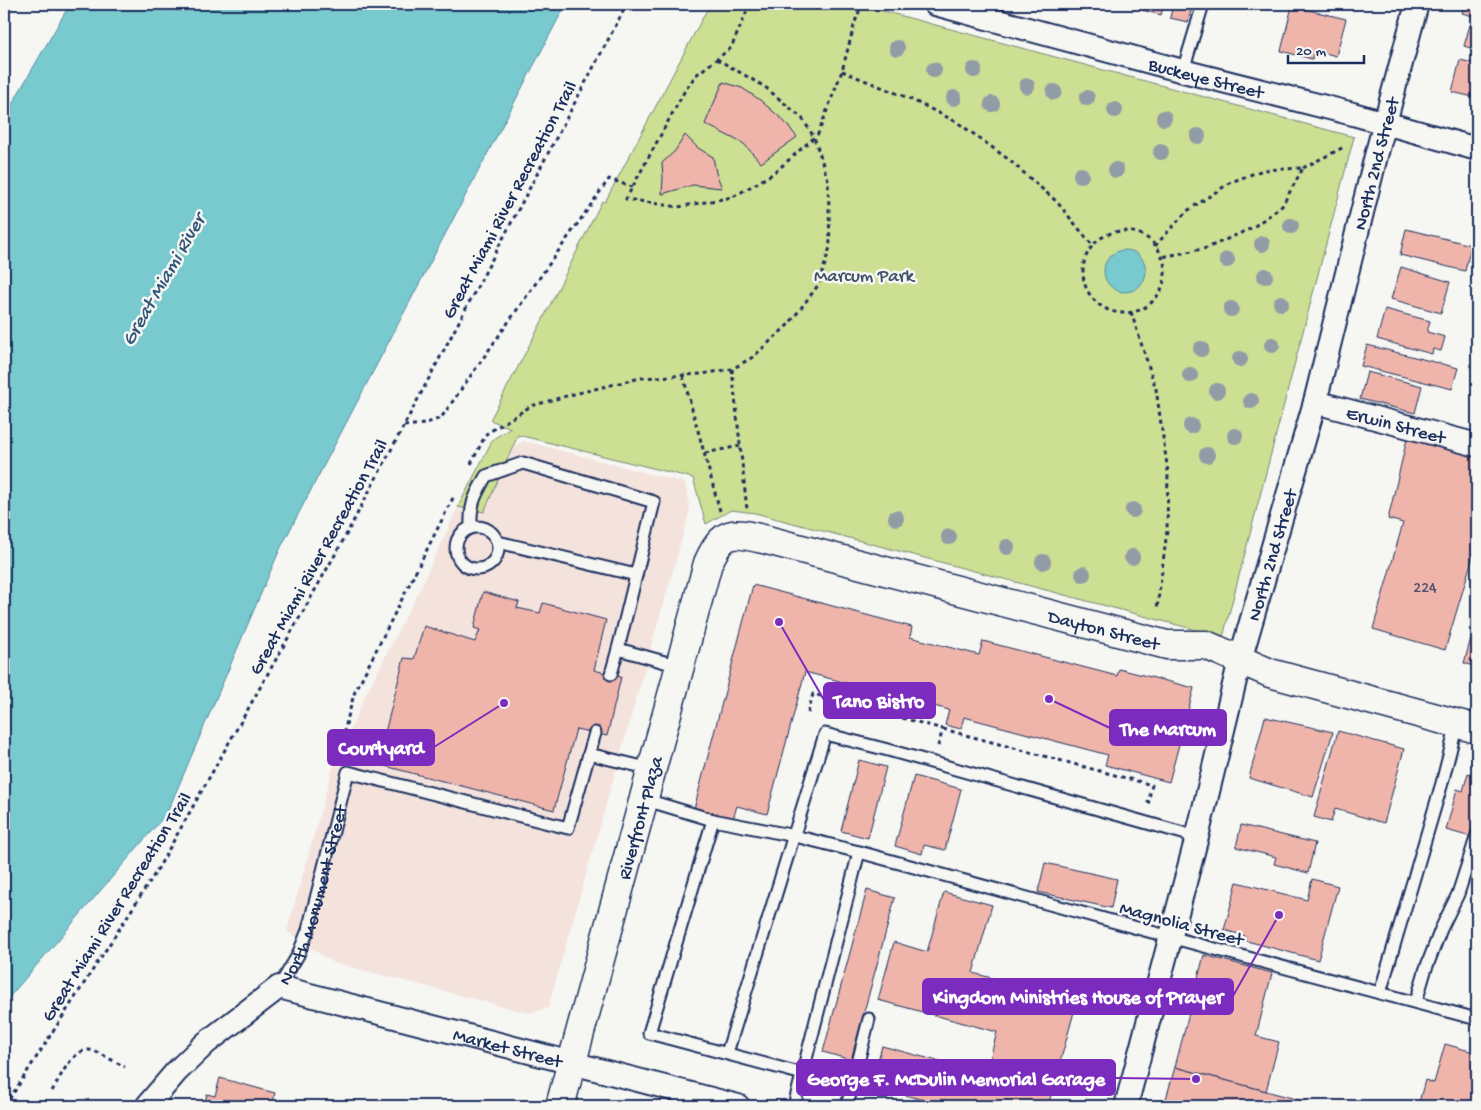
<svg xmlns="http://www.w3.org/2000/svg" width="1481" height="1110" font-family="'Gochi Hand',sans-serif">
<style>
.built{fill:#f4e2dd}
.green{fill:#cddf93;stroke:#748778}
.water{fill:#79cacf;stroke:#538ca2}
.building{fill:#efb5ab;stroke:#1b2f5e}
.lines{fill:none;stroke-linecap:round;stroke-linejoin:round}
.lane-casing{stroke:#1b2f5e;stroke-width:15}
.street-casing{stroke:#1b2f5e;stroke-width:26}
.secondary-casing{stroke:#1b2f5e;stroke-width:31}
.path{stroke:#1b2f5e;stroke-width:3;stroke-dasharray:4 4;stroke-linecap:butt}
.lane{stroke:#f6f6f2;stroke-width:11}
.street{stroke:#f6f6f2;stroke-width:22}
.secondary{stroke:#f6f6f2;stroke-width:28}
.tree{fill:#919ca7}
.labels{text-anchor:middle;stroke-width:5;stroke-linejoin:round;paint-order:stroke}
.number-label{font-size:16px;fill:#505071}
.street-label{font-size:19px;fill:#1b2f5e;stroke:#f6f6f2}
.park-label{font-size:19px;fill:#3f5269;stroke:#f6f6f2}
.water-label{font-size:20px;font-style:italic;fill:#32567a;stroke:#f6f6f2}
.leader{fill:none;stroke:#7b2cbf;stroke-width:2}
.callout-dot{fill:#7b2cbf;stroke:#f6f6f2;stroke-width:2}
.callout{fill:#7b2cbf;stroke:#7b2cbf;stroke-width:2}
.callout-label{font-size:20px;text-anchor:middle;font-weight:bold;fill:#fff}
</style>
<rect width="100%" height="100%" fill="#f6f6f2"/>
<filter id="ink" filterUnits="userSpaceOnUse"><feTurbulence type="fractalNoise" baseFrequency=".02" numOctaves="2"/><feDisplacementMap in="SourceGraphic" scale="10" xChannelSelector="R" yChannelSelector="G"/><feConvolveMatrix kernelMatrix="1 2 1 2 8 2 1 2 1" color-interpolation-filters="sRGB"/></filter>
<g filter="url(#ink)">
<polygon class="built" points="524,441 685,483 690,510 548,1008 529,1013 332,962 287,931 332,771 367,692 421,587 458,507 484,462"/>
<polygon class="green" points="710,4 869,4 872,8 1354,137 1223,637 755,513 731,510 706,524 693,478 518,435 484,512 458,507 493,439 511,428 490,420 540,325 602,201 605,202"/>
<g class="water">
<polygon points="70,4 566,4 280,549 167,813 11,995 4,1007 4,118"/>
<circle cx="1125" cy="271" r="21"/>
</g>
<g class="building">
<polygon points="1143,4 1164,4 1161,15 1142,10"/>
<polygon points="1173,4 1193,4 1188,22 1170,18"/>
<polygon points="1465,4 1477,4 1477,17 1462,13"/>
<polygon points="1292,6 1346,19 1336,56 1314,50 1312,59 1281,51"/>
<polygon points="1470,25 1477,27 1477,50 1464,46"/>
<polygon points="1460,60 1477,64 1477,98 1452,92"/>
<polygon points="723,82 742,88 760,100 783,120 797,137 761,163 744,144 705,124"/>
<polygon points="685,135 698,148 713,157 716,173 722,188 693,185 662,194 663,178 662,163 675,151"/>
<polygon points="1406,229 1471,245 1465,271 1400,255"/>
<polygon points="1401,267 1450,282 1441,313 1391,299"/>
<polygon points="1385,309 1430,321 1427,332 1445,337 1441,351 1433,349 1432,354 1377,339"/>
<polygon points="1367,345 1458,368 1452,389 1361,366"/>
<polygon points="1367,372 1422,386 1415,413 1360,399"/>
<polygon points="1407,439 1477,457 1477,543 1445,650 1373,629 1403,523 1388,519"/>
<polygon points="753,585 912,627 910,637 979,655 983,641 1117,676 1119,669 1194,688 1169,782 1105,765 1108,755 964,717 961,729 945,725 949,710 805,672 767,814 737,806 733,819 694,809"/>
<polygon points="483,592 519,602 517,608 540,613 543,603 606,620 594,670 621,677 607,736 576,729 554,810 377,764 404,658 414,659 424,626 475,642 480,630 474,628"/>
<polygon points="1477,617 1477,667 1464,663"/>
<polygon points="1265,717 1333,732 1313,797 1249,778"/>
<polygon points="1338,731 1404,749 1384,823 1335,809 1331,822 1314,817"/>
<polygon points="859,760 886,767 868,838 841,831"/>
<polygon points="1468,773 1477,776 1477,828 1475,838 1446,830 1457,789 1463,791"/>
<polygon points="914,776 961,789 945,850 924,845 922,854 895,846"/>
<polygon points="1241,825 1315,843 1308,873 1274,864 1276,857 1236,847"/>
<polygon points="1045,863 1117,879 1111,908 1038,892"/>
<polygon points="1312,879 1338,886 1318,960 1243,940 1245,936 1224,930 1237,882 1307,900"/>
<polygon points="867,890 895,898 851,1060 823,1052"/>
<polygon points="944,892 992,905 973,973 1077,1001 1048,1106 946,1106 871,1086 882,1046 986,1074 997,1032 878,1000 894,942 927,952"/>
<polygon points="1204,955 1272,973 1256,1036 1279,1042 1266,1091 1175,1067"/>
<polygon points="1445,1044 1477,1053 1477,1106 1418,1106 1425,1080 1434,1083"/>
<polygon points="1175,1067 1266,1091 1322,1106 1164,1106"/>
<polygon points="220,1078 275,1093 272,1106 204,1106 207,1094 215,1096"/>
</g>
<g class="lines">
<defs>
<g id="lane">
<polyline points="1183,71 1203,4"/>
<circle cx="477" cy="548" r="21"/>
<path d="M471,527C470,503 475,496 486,476L523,463L654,502L618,649L679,666"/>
<polyline points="498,542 636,575"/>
<polyline points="611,674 618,649"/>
<polyline points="589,754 651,769"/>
<polyline points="643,799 713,820"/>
<path id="s1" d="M279,987L298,955L308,930L348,772L568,828L595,733"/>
<polyline points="1380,993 1442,783 1457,724"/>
<polyline points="1416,1002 1425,971 1441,929 1458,894 1477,835"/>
<polyline points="727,1053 825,734 888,750 1197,837"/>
<polyline points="803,1074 649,1033 713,820 795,836 859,852"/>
<polyline points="794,1106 859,852 1170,937 1477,1019"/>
<polyline points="847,1106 869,1019"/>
</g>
<g id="street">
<path id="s2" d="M935,4L1183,71L1353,114L1477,149"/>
<path id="s3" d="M1315,402L1477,445"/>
<path id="s4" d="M147,1106L176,1072L206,1043L279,987L738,1106"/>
<path id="s5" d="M1126,1106L1197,837L1240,660L1315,402L1376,156L1417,4"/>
</g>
<g id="secondary">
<path id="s6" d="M560,1106L708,563C724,528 733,532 767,540L1167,645H1206L1270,673L1477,729"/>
</g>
</defs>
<use href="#lane" class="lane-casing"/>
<use href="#street" class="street-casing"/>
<use href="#secondary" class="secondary-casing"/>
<g class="path">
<polyline points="750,4 731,48 696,75 684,92 626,199 678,207 733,197 774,173 818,134 842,71 855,22 862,4"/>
<polyline points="842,71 906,97 957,122 1008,159 1057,202 1093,246"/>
<polyline points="1303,168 1344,147"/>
<circle cx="1124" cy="272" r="41"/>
<polyline points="1155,246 1187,211 1231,182 1263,170 1303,168 1282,206 1252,228 1207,248 1162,257"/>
<polyline points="1131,312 1156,389 1168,472 1167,531 1157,609"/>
<polyline points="732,369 747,510"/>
<polyline points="683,376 720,511"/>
<polyline points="404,426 424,424 441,418 609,179 632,187"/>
<polyline points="705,453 740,446"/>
<polyline points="471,464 486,434 531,406 570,395 640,378 702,374 732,369 753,357 789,324 819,284 830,247 829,210 828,180 814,137 802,118 765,87 717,59"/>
<polyline points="808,713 813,694 943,729 938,746"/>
<polyline points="943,729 1152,785 1148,802 1151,803"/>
<polyline points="341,756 339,751 354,694 454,496"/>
<path d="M52,1091C60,1078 74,1044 94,1051C104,1055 115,1062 125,1067"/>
<polyline points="5,1106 156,872 345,537 627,4"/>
</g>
<use href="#lane" class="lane"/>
<use href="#street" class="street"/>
<use href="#secondary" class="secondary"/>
</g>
<g class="tree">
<circle cx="897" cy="48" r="8"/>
<circle cx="934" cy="70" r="8"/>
<circle cx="974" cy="70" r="8"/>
<circle cx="1027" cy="86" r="8"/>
<circle cx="1054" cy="92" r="8"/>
<circle cx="954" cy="98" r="8"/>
<circle cx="1087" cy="98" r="8"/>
<circle cx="992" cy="104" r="8"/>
<circle cx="1115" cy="110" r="8"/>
<circle cx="1164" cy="118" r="8"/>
<circle cx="1198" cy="136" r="8"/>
<circle cx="1161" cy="152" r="8"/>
<circle cx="1116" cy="170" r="8"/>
<circle cx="1081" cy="175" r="8"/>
<circle cx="1291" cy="226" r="8"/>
<circle cx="1262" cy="244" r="8"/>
<circle cx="1227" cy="260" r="8"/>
<circle cx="1265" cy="276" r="8"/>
<circle cx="1281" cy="303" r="8"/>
<circle cx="1231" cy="309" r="8"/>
<circle cx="1272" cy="345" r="8"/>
<circle cx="1201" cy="349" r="8"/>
<circle cx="1240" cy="359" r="8"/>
<circle cx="1190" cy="375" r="8"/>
<circle cx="1217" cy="391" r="8"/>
<circle cx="1251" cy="401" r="8"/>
<circle cx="1191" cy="426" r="8"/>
<circle cx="1235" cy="436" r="8"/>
<circle cx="1207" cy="455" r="8"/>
<circle cx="1133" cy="510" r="8"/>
<circle cx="896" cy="518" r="8"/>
<circle cx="949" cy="537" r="8"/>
<circle cx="1007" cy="547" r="8"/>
<circle cx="1132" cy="557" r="8"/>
<circle cx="1043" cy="562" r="8"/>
<circle cx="1083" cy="574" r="8"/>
</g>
</g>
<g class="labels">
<g class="number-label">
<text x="1425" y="592">224</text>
</g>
<g class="street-label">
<text dy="7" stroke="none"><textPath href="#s2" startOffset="281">Buckeye Street</textPath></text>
<text dy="7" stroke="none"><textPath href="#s5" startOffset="975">North 2nd Street</textPath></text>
<text transform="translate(508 199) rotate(-62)" y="7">Great Miami River Recreation Trail</text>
<text dy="7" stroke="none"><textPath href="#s3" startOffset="84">Erwin Street</textPath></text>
<text dy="7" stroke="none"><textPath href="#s5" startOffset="570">North 2nd Street</textPath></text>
<text transform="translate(317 556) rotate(-61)" y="7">Great Miami River Recreation Trail</text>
<text dy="7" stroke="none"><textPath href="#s6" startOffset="985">Dayton Street</textPath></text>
<text dy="7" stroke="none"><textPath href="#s6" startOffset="299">Riverfront Plaza</textPath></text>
<text dy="7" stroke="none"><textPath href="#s1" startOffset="99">North Monument Street</textPath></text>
<text transform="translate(115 906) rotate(-58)" y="7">Great Miami River Recreation Trail</text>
<text transform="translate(1182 922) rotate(15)" y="7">Magnolia Street</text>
<text dy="7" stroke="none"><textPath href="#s4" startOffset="415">Market Street</textPath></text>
</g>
<g class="park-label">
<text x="864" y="281">Marcum Park</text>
</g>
<g class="water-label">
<text transform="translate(162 279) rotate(-60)" y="7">Great Miami River</text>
</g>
</g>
<path class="leader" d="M779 622L824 700M1049 699L1110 728M504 703L434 747M1279 915L1233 996M1196 1079L1115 1078"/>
<g class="callout-dot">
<circle cx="779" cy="622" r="5"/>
<circle cx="1049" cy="699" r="5"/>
<circle cx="504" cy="703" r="5"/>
<circle cx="1279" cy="915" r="5"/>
<circle cx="1196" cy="1079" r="5"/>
</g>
<g class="callout">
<rect x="824" y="683" width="111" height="35" rx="5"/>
<rect x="1110" y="710" width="116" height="35" rx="5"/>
<rect x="328" y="730" width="106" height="35" rx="5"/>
<rect x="923" y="979" width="310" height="35" rx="5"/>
<rect x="797" y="1060" width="318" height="35" rx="5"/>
</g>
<g class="callout-label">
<text x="879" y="707">Tano Bistro</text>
<text x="1168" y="735">The Marcum</text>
<text x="381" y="754">Courtyard</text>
<text x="1078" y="1003">Kingdom Ministries House of Prayer</text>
<text x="956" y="1085">George F. McDulin Memorial Garage</text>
</g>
<rect width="1481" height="1110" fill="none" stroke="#f6f6f2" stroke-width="20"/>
<rect x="10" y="10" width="1461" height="1090" fill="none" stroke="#1b2f5e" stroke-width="2" filter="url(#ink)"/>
<path d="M1288 55v8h76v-8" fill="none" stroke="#1b2f5e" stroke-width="2.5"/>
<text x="1296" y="55" font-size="15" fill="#1b2f5e" stroke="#f6f6f2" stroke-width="4" paint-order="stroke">20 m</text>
</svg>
